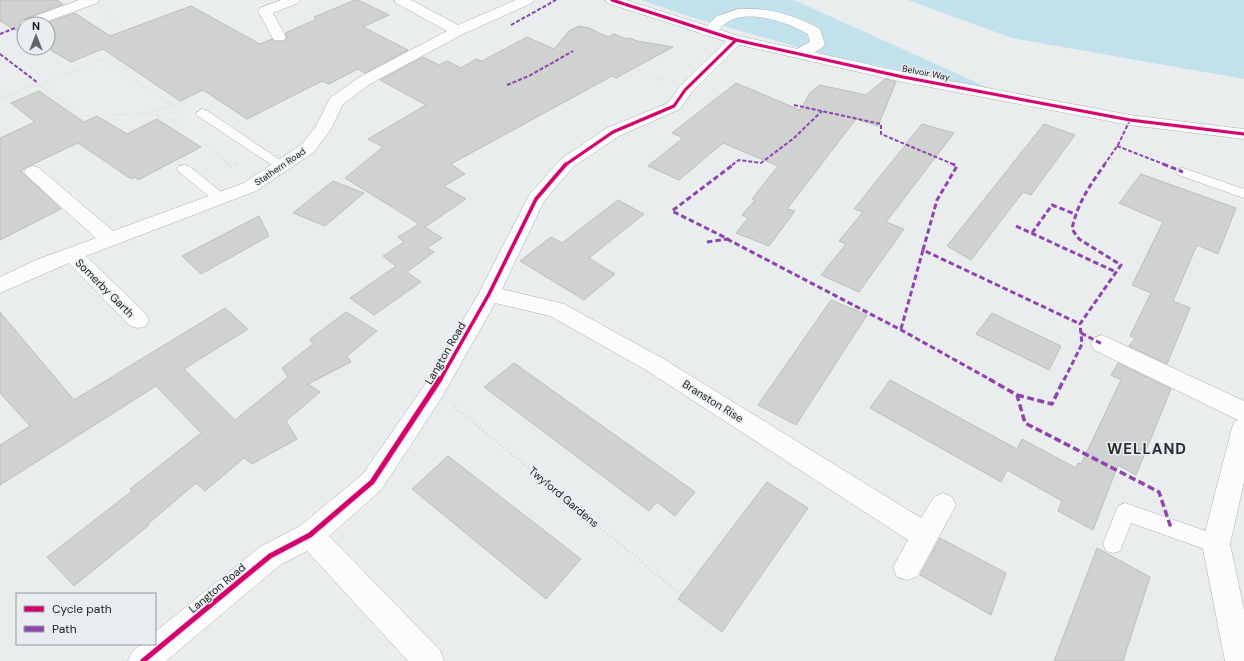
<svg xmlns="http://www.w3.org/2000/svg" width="1244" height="661" font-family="'DM Sans',sans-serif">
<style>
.green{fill:#c1e1ed}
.building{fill:#d0d1d1;stroke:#bdbebe}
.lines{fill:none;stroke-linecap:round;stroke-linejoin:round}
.lane-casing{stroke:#acafb0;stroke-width:1}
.street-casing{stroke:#acafb0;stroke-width:1}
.secondary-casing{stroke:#acafb0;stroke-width:1}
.path-far2{stroke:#d6d7d7;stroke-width:2;stroke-dasharray:0.5 2;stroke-linecap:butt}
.path-far1{stroke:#d6d7d7;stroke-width:2.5;stroke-dasharray:1 3;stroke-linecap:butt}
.path{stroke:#d6d7d7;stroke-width:3;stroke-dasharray:1 3.5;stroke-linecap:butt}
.lane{fill:#fcfcfc;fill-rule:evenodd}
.street{fill:#fcfcfc;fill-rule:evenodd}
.secondary{fill:#fcfcfc;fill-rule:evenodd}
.quiet-far2{stroke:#8e44ad;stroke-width:2;stroke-dasharray:4 2;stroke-linecap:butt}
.quiet-far1{stroke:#8e44ad;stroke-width:3;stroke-dasharray:5.5 3;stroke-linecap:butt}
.quiet{stroke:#8e44ad;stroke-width:3.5;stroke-dasharray:7 3.5;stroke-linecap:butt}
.cycleway-far2-casing{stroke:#e8eef0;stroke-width:5}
.cycleway-far1-casing{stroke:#e8eef0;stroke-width:6}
.cycleway-casing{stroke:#e8eef0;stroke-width:8}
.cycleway-far2{stroke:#d6006c;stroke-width:3}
.cycleway-far1{stroke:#d6006c;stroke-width:3.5}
.cycleway{stroke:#d6006c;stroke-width:5}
.labels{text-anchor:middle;stroke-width:3;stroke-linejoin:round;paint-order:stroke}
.far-street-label{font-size:9px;fill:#1a1c1d;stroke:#e8eef0}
.street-label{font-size:11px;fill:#1a1c1d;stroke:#e8eef0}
.district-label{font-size:15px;font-weight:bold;letter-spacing:1px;fill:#292e2f;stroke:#e8eef0}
</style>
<rect width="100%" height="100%" fill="#eaedee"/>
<g class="green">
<polygon points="641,0 794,0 993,90 823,54 694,18"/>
<polygon points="908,0 1244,0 1244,79 1012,38"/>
</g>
<g class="building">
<polygon points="0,0 57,0 63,4 21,20 19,24 24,30 24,35 0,21"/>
<polygon points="355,0 358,0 389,15 363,27 408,50 365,73 358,69 329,84 322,81 247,119 203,90 180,101 103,49 71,62 47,48 48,24 44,24 75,13 110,36 191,6 260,44 272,39 274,42 284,42 287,38 285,33 317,19 314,17"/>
<polygon points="579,26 589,28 608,37 614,34 627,39 630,38 637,41 673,47 616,78 612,76 451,164 465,174 444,186 466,199 425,227 442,238 427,248 434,252 407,272 421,282 374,315 350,298 396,266 383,256 404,242 398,237 419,224 345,178 383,147 368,139 426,105 380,80 423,57 439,65 447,61 461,68 476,59 482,61 527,37 554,49 569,31"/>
<polygon points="885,79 896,82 878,126 856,119 787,209 795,211 769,246 736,233 748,218 742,215 755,200 752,199 778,166 723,143 679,180 648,166 683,138 672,133 736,83 800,110 810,93 820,85 866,95"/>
<polygon points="39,91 84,122 97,116 127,134 157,119 201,147 138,180 135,177 131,179 78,143 27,167 21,171 61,209 0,240 0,138 35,122 11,103"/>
<polygon points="922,124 954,133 886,222 904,229 859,292 821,275 846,244 839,241 863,212 854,209"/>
<polygon points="1044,124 1075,135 1031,195 1023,192 971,260 947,246"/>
<polygon points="1141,174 1236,208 1218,254 1197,245 1173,301 1190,308 1167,364 1129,346 1135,338 1130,336 1151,293 1132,285 1163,222 1119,203"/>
<polygon points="333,181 364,193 325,226 293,213"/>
<polygon points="618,200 644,214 589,258 615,274 584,300 520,261 551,237 562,243"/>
<polygon points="259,216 269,236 201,274 182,256"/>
<polygon points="831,300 867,315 796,425 758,405"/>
<polygon points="225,308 248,329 184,369 235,420 288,377 282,368 313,344 310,339 346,312 377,331 347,356 351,362 308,384 320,392 286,421 297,439 252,464 244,458 205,491 196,483 148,524 149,525 74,586 47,557 132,491 130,489 201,433 156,386 0,485 0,445 30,426 0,393 0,312 74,400"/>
<polygon points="992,313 1061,346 1049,370 976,334"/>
<polygon points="514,363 695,492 675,516 657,502 649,511 484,387"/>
<polygon points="1118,363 1171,389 1136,475 1118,465 1093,530 1058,511 1062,501 1007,470 1001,482 870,408 890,380 1017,449 1022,439 1076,468 1078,463 1081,464 1121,380 1111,375"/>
<polygon points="448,456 581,559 546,599 412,489"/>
<polygon points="767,482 808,508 722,632 678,599"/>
<polygon points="940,538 1006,573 991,615 920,575"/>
<polygon points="1097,548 1150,577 1123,661 1054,661"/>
</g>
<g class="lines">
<defs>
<g id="lane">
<polygon points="202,109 206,110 289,166 288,169 278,169 198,116 196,113"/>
<polygon points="184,165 189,166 226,196 228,199 226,202 216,202 179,172 177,169 179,166"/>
<polygon points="1183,168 1244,189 1244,198 1178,175 1176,172 1178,169"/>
<polygon points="1125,503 1223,537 1226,544 1223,551 1216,553 1131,523 1120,551 1113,553 1106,551 1103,544 1118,506"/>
</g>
<g id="street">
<polygon points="79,0 99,0 97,3 40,24 24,24 24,28 20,24 22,21"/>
<polygon points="281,0 300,0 298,3 273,13 286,37 284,40 274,40 272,37 258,11 260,8"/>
<polygon points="394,0 411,0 458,25 516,0 534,0 532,3 463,34 370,84 343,104 331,129 314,152 256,191 86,256 146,314 149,320 146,326 138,328 130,326 69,263 0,293 0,277 36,260 96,238 27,176 24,172 27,168 33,166 39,168 113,231 244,183 302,144 315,128 330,98 358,78 447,31 396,3"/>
<path d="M738,9C767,7 795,15 820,29L825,44C820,52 804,58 795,56L793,53L795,50L810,42L808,34C789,23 753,10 731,20C720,25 716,38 703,35L701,32L717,16Z"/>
<path d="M736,36L741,37L743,40L741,43L691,93L680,109L619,136L573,167L544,201L502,289L564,304L662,358L921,518L934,497L943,493L952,497L956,505L917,577L907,580L897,577L893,567L908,540L646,370L550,316L495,303L442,397L381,490L329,536L440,650L444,661H408L307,551L280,565L166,661H128C134,646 139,644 155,644V632L260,547L300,526L363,474L426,383L479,293L529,195L561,159L607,128L668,103L679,87L731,37Z"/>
<polygon points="1102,335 1244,401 1244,482 1230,544 1244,610 1244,661 1225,661 1202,544 1232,428 1235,421 1238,420 1094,350 1091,344 1094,338"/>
</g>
<polygon id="secondary" points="605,0 626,0 739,36 903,72 1130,115 1244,129 1244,139 1130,125 903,82 731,43 607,3"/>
</defs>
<use href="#lane" class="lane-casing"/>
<use href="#street" class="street-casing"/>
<use href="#secondary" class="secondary-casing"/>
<g class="path-far2">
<polyline points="106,15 144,43 40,85 80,116 180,113"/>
<polyline points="552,43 555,48 621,61 663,81"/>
<polyline points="298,50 322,47 357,59"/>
<polyline points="103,61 175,106"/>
<polyline points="206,91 227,81"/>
<polyline points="0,99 38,83 40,85"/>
<polyline points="144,113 175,106 184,102"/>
<polyline points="157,115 181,122"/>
<polyline points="206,144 229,165"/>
<polyline points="235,165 239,163"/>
</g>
<polyline class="path-far1" points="228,164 231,167 237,164"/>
<polyline class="path" points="455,407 694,605"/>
<use href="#lane" class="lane"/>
<use href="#street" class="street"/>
<use href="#secondary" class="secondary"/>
<g class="quiet-far2">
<polyline points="511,25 556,0"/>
<polyline points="0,34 15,28"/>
<polyline points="0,54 38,83"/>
<polyline points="507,85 529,76 573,51"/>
<polyline points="794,105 881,124 881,134 955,165"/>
<polyline points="1117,146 1166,165"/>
<polyline points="732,165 739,160 761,163 794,138 822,111"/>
<polyline points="1104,165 1118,145 1130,120"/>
</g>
<g class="quiet-far1">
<polyline points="1163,164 1183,172"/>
<polyline points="1016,226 1116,272"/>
<polyline points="1032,233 1052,205 1075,214"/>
<polyline points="727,239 903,331 991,380"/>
<polyline points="707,242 728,239 672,211 734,164"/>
<polyline points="923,250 937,200 957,166 953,164"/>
<polyline points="901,329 923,250 1080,324"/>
<polyline points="1081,333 1102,344"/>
<path d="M1064,380L1082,344L1080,324L1121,265L1079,239L1072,229C1077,204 1090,185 1105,164"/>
</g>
<g class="quiet">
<polyline points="989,379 1017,395 1025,423 1159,492 1171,528"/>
<polyline points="1017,395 1052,404 1064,379"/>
</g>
<defs>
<g id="cycleway-far2">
<polyline points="612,0 736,40 903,77 1130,120 1244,134"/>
<polyline points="565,165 613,132 674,106 685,90 736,40"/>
</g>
<polyline id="cycleway-far1" points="440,380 489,294 536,199 566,164"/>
<polyline id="cycleway" points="143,661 270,556 310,535 372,482 440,379"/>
</defs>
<use href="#cycleway-far2" class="cycleway-far2-casing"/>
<use href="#cycleway-far1" class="cycleway-far1-casing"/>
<use href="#cycleway" class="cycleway-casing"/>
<use href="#cycleway-far2" class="cycleway-far2"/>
<use href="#cycleway-far1" class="cycleway-far1"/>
<use href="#cycleway" class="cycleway"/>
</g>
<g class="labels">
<g class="far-street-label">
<text transform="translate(926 73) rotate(11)" y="3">Belvoir Way</text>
<text transform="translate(280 167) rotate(-34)" y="3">Stathern Road</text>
</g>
<g class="street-label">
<text transform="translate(105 288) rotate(45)" y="4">Somerby Garth</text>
<text transform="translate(445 353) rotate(-60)" y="4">Langton Road</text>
<text transform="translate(713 401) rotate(32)" y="4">Branston Rise</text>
<text transform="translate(564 497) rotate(40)" y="4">Twyford Gardens</text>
<text transform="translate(217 588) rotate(-40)" y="4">Langton Road</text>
</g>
<g class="district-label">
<text x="1147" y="454">WELLAND</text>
</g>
</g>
<rect x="16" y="593" width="140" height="52" fill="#e8eef0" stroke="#969a9c"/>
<rect x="24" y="606" width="20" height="6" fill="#d6006c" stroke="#969a9c"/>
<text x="52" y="613" font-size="12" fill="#1a1c1d">Cycle path</text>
<rect x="24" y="626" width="20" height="6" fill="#8e44ad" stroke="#969a9c"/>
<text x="52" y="633" font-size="12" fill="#1a1c1d">Path</text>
<g transform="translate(36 36)"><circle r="19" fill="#e8eef0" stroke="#969a9c"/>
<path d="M0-3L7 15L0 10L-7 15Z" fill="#636566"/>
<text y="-6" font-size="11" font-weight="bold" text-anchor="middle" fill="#1a1c1d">N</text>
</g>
</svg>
